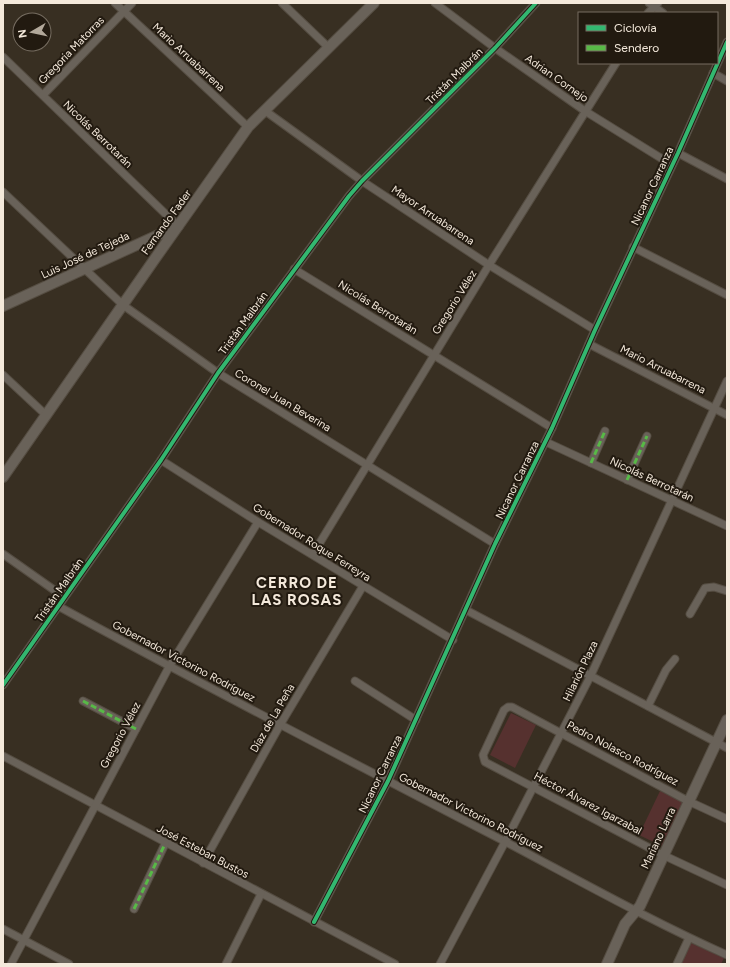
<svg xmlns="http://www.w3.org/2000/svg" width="730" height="967" font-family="Figtree,sans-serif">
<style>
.green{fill:#56312f}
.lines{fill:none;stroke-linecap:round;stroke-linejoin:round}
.street-casing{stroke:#554d42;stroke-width:9}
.secondary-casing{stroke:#554d42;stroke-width:12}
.street{stroke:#696259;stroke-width:7}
.secondary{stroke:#696259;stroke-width:10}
.quiet{stroke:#58b947;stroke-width:3;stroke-dasharray:6 3;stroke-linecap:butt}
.cycleway-casing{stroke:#221a10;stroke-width:6}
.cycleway{stroke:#33b770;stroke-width:4}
.labels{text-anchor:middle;stroke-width:4;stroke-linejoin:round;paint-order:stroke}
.street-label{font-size:11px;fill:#f4e9db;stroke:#221a10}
.district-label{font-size:15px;font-weight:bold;letter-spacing:1px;fill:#f4e9db;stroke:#221a10}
</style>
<rect width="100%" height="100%" fill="#382f22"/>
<g class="green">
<polygon points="511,713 536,725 515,768 490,755"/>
<polygon points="660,791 683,802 662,846 639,835"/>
<polygon points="691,943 724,958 721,964 681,964"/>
</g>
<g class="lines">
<defs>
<g id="street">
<polyline points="115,3 248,127"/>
<polyline points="282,3 328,47"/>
<polyline points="435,3 495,48 585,111 672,165"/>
<polyline points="649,3 663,13"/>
<polyline points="648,13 658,3"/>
<polyline points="3,57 178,226"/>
<polyline points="713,73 727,81"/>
<polyline points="43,95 132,3"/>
<polyline points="264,110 362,181 489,265 595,330"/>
<polyline points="678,153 727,179"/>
<polyline points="3,192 123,305 218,373 495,544"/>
<polyline points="633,247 727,295"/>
<polyline points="294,269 552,428"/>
<polyline points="589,344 727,415"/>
<polyline points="3,375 46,415"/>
<polyline points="546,442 727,526"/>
<polyline points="161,460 258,522 453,640"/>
<polyline points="591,463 605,431"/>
<polyline points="627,480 647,436"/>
<polyline points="3,554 64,597"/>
<polyline points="313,554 489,265 616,63"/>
<path d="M58,606C206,687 355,764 504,841C578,880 651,921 727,955"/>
<polyline points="466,610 727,748"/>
<polyline points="690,614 705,588 714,587 727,591"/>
<polyline points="355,681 416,720"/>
<polyline points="3,685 161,460 218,373 349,196 362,181 495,48 536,3"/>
<polyline points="83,701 136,729"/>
<polyline points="648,706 666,670 675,659"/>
<polyline points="3,756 395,964"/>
<polyline points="727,819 688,801 512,707 508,707 504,710 483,755 485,762 663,855 727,885"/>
<polyline points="203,863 280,725 363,586"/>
<polyline points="134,909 165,844"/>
<polyline points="314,922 388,781 495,544 552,428 595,330 678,153 727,42"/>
<polyline points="3,929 69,964"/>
<polyline points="11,964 169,667 258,522"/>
<polyline points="226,964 261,894"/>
<polyline points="440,964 505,842 590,677 727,381"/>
<polyline points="677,964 689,938"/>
</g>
<g id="secondary">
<polyline points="3,306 178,226"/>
<polyline points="3,477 154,260 248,127 374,3"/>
<polyline points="607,964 625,924 640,906 727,720"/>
</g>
</defs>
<use href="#street" class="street-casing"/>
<use href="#secondary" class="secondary-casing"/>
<use href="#street" class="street"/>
<use href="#secondary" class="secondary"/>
<g class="quiet">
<polyline points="591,463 605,431"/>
<polyline points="627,480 647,436"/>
<polyline points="83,701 136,729"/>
<polyline points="134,909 165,844"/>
</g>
<defs>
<g id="cycleway">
<polyline points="3,685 161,460 218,373 349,196 362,181 495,48 536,3"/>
<polyline points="314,922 388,781 495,544 552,428 595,330 678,153 727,42"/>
</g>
</defs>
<use href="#cycleway" class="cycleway-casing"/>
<use href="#cycleway" class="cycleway"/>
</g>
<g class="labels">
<g class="street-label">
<text transform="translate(71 50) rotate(-46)" y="4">Gregoria Matorras</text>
<text transform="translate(189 57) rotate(43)" y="4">Mario Arruabarrena</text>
<text transform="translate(454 76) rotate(-45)" y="4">Tristán Malbrán</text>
<text transform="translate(557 78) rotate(35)" y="4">Adrian Cornejo</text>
<text transform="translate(98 134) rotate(44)" y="4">Nicolás Berrotarán</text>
<text transform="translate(652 186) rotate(-65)" y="4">Nicanor Carranza</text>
<text transform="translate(433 215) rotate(34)" y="4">Mayor Arruabarrena</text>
<text transform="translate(166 222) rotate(-54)" y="4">Fernando Fader</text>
<text transform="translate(85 255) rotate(-25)" y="4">Luis José de Tejeda</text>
<text transform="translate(454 302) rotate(-58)" y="4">Gregorio Vélez</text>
<text transform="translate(378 307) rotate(32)" y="4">Nicolás Berrotarán</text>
<text transform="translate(243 323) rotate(-54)" y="4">Tristán Malbrán</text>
<text transform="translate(663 369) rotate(27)" y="4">Mario Arruabarrena</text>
<text transform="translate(283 400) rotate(31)" y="4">Coronel Juan Beverina</text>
<text transform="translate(652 479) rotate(25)" y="4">Nicolás Berrotarán</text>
<text transform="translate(517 480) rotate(-64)" y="4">Nicanor Carranza</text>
<text transform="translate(312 542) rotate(32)" y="4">Gobernador Roque Ferreyra</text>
<text transform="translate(59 590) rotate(-55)" y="4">Tristán Malbrán</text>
<text transform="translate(184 661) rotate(28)" y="4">Gobernador Victorino Rodríguez</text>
<text transform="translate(580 671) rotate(-64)" y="4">Hilarión Plaza</text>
<text transform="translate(272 718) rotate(-60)" y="4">Díaz de La Peña</text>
<text transform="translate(120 735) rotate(-62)" y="4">Gregorio Vélez</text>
<text transform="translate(623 753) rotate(28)" y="4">Pedro Nolasco Rodríguez</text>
<text transform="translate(380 774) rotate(-64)" y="4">Nicanor Carranza</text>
<text transform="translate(588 803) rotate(28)" y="4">Héctor Álvarez Igarzabal</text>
<text transform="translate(471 812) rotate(27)" y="4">Gobernador Victorino Rodríguez</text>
<text transform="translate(658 838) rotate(-65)" y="4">Mariano Larra</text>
<text transform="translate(203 851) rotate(28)" y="4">José Esteban Bustos</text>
</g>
<g class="district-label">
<text x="297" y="588">CERRO DE<tspan x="297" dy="17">LAS ROSAS</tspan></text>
</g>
</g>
<rect width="730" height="967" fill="none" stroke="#f4e9db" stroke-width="8"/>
<rect x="578" y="12" width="140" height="52" fill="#221a10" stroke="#766d61"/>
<rect x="586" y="25" width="20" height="6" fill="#33b770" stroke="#766d61"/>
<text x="614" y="32" font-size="12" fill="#f4e9db">Ciclovía</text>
<rect x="586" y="45" width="20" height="6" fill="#58b947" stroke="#766d61"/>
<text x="614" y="52" font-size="12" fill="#f4e9db">Sendero</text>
<g transform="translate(32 32) rotate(261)"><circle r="19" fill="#221a10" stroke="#766d61"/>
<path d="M0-3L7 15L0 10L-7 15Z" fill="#b2a89a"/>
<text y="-6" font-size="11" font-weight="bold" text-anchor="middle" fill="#f4e9db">N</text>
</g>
</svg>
